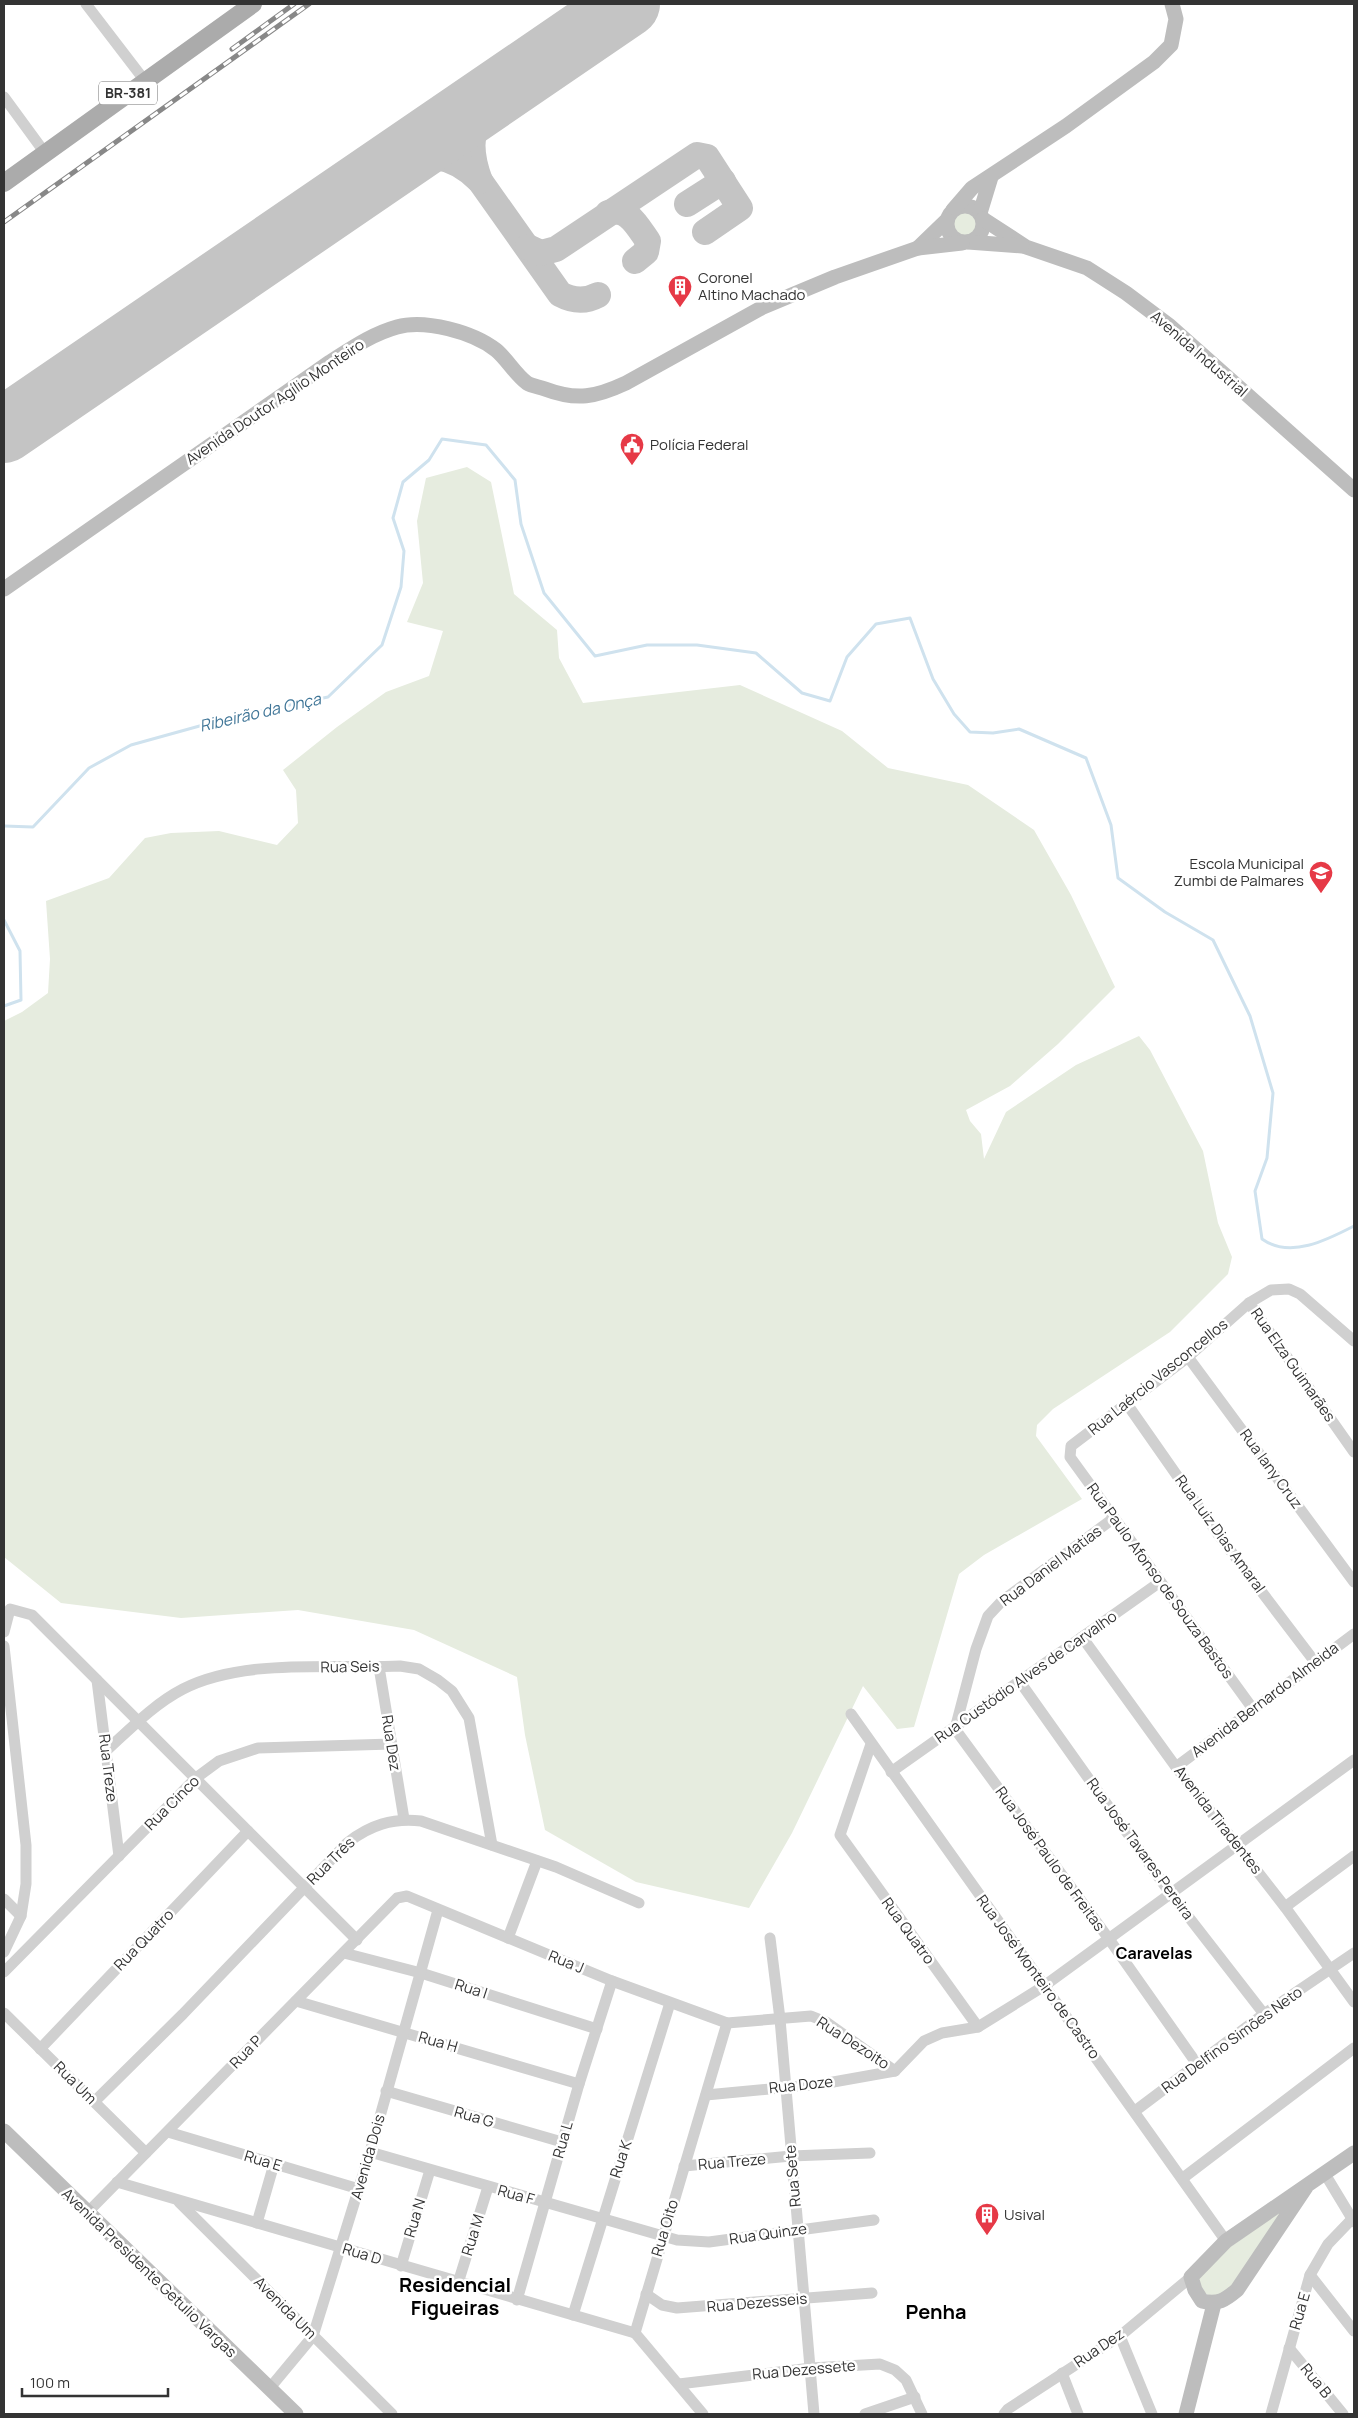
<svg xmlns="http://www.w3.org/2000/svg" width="1358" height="2418" font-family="Manrope,sans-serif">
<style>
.green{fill:#e6ecdf}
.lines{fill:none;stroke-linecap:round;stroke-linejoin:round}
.stream{stroke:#cfe2ee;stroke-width:3}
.taxiway{stroke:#c4c4c4;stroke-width:26}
.runway{stroke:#c4c4c4;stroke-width:66}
.street{stroke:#d0d0d0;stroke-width:11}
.secondary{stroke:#bdbdbd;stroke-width:15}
.primary{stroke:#ababab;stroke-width:18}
.rail-casing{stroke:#888;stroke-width:5}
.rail{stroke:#fff;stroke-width:3;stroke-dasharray:9;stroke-linecap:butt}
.labels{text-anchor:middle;stroke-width:5;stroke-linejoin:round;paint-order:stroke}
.shield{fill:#fff;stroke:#707070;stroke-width:1}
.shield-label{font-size:14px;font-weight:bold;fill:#333}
.poi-label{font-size:15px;fill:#333;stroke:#fff;text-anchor:start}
.street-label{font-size:15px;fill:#333;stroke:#fff}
.water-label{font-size:16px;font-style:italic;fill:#3f7597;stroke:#fff}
.neighbourhood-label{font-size:16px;font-weight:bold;fill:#000;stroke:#fff}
.district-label{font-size:20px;font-weight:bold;fill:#000;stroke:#fff}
</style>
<rect width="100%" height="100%" fill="#fff"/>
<g class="green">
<circle cx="965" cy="224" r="14"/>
<polygon points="467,467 491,482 514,594 557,630 559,658 583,703 740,685 842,731 888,768 968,785 1034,830 1071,895 1115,987 1058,1044 1010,1086 966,1110 970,1121 981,1134 984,1159 1006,1112 1076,1065 1139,1036 1150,1050 1203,1151 1218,1223 1232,1257 1228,1274 1170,1332 1053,1409 1037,1425 1036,1436 1082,1499 984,1555 959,1574 914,1727 897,1729 863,1686 792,1833 749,1908 636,1882 545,1830 525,1735 517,1677 414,1630 298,1610 181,1618 61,1603 4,1557 4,1021 22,1012 48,993 50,959 46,901 109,878 145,838 171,833 219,831 277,845 298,823 296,790 283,770 337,727 386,692 429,676 443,631 407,622 423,583 417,521 426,478"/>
<path d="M1286,2207L1232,2287C1219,2296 1208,2301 1198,2286L1201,2268Z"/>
</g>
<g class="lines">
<g class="stream">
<path d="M4,826L33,827L89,768L131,745L232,717L328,697L382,645L401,587L404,551L393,518L403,482L429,460L442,439L486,445L515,480L521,524L544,593L595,656L647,645H697L756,653L802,693L830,701L847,657L876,624L910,618L933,679L954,714L970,732L993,733L1019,729L1086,758L1111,825L1118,878L1165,912L1213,940L1250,1016L1273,1093L1267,1158L1255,1191L1262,1239C1290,1259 1327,1240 1354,1226"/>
<polyline points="4,920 20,951 21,1000 4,1006"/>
</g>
<g class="taxiway">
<path d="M510,83C477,116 462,133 480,181L560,294C573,301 585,302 598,295"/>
<path d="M388,167C424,151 451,152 480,181"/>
<polyline points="687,204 723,181"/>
<path d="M608,213C628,205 639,229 648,241L646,252L635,261"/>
<polyline points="528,247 541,253 556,249 697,155 707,157 740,208 705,232"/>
</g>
<polyline class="runway" points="4,430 627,4"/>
<g class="street">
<polyline points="86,4 145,81"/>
<polyline points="4,97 45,153"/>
<polyline points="1249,1303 1354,1452"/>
<polyline points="1188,1357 1354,1582"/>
<polyline points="1127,1404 1220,1537 1315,1662"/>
<polyline points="1114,1518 1002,1601 988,1616 976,1649 955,1729 1109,1939 1197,2064"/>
<polyline points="4,1632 10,1609 32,1615 357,1940"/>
<polyline points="1082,1637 1176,1767 1285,1907 1354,2002"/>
<polyline points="4,1646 26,1845 26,1884 21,1916 4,1952"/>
<polyline points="379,1667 404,1819"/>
<polyline points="97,1680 119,1856"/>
<polyline points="1020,1682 1170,1893 1264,2014"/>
<polyline points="1253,1709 1070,1457 1071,1446 1188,1357 1249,1303 1271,1290 1289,1289 1300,1294 1354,1341"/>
<polyline points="851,1714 1226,2241"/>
<polyline points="871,1744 840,1835 978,2027"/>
<path d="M106,1751C130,1729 154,1704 183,1689C243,1658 333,1669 400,1666L419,1669L438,1680L452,1691L469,1718L492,1845"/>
<polyline points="1176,1767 1354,1634"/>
<polyline points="891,1772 1160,1582"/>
<polyline points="4,1899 21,1916"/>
<polyline points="1285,1907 1354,1856"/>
<polyline points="508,1938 537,1861"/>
<polyline points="770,1938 780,2019 814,2414"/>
<polyline points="344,1953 421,1973 597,2029"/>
<polyline points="4,1972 196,1778 219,1761 258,1748 392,1744"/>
<polyline points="296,2001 579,2084"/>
<polyline points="4,2013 146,2153"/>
<polyline points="40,2049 248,1831"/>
<polyline points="386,2091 562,2142"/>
<polyline points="706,2095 822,2084 895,2071 924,2041 942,2033 978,2027 1044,1986 1354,1760"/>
<path d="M94,2102L183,2014L347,1843C370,1825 392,1818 421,1821L556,1867L639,1903"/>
<polyline points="1135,2111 1264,2014 1354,1953"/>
<polyline points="168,2132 359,2189"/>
<polyline points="370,2152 677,2240 709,2242 874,2220"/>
<polyline points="684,2166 791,2156 870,2153"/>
<polyline points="1325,2174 1354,2222"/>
<polyline points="1183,2178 1354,2048"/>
<polyline points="117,2182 635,2333"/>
<polyline points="179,2202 392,2414"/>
<polyline points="87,2213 397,1898 407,1896 612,1981 727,2023 811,2016 826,2022 895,2071"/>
<polyline points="257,2223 274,2164"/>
<polyline points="401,2266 430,2170"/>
<polyline points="1310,2275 1354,2331"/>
<polyline points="458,2283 488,2187"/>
<polyline points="646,2294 662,2305 677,2308 872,2293"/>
<polyline points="517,2300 579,2084 612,1981"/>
<polyline points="573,2315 670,2003"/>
<polyline points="1120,2336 1152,2414"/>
<polyline points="1289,2348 1343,2414"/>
<polyline points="1062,2373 1078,2414"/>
<polyline points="679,2384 811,2368 880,2364 895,2370 906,2380 922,2414"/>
<polyline points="269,2389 313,2336 370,2152 438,1910"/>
<polyline points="703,2414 635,2333 727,2023"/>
<polyline points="865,2414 915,2397"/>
<polyline points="1004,2414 1008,2409 1120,2336 1191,2277"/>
<polyline points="1271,2414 1310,2275 1328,2244 1352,2219"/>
</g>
<g class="secondary">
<circle cx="965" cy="224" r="18"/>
<polyline points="953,210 972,188 1066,126 1154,62 1171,45 1176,19 1172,4"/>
<polyline points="980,213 991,177"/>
<polyline points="983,219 1026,247 1087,268 1126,293 1170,326 1354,490"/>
<polyline points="968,242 1022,246"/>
<polyline points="918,248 947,220"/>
<path d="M4,589L330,362C352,348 372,334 397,327C425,319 473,332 496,350C507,359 515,374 527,383C532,386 540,387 545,389C577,401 596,397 626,383L763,307L835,277L918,248L962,243"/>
<polyline points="4,2131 296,2414"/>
<path d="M1306,2187L1237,2290C1225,2300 1218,2305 1202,2301L1195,2290L1191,2277L1226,2241L1354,2153"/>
<polyline points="1186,2414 1214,2304"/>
</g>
<polyline class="primary" points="4,183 253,4"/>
<defs>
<g id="rail">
<polyline points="232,49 294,4"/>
<polyline points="4,222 309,4"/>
</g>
</defs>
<use href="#rail" class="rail-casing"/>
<use href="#rail" class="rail"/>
</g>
<defs>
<symbol id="building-pin" viewBox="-11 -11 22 30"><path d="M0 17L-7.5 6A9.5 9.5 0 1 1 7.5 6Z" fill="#e63946" stroke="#fff"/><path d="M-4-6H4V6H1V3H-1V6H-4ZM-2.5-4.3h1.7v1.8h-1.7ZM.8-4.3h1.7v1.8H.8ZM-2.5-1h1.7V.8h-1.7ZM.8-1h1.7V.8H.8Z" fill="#fff"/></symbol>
<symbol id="civic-pin" viewBox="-11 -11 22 30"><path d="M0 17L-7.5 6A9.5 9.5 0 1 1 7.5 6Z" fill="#e63946" stroke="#fff"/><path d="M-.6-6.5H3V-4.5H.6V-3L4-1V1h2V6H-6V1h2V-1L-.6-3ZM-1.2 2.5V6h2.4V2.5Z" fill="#fff"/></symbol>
<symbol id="school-pin" viewBox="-11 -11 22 30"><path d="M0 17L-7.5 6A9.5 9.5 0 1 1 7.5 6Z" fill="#e63946" stroke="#fff"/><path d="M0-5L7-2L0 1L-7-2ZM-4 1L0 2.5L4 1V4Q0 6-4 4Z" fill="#fff"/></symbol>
</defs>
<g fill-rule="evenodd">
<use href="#building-pin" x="666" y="273" width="28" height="38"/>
<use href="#civic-pin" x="618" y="431" width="28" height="38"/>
<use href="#school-pin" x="1307" y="859" width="28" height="38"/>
<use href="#building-pin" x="973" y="2201" width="28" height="38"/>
</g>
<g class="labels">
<rect class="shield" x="99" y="81.5" width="58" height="23" rx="4"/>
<g class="shield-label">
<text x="128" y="98">BR-381</text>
</g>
<g class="poi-label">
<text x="698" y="283">Coronel<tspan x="698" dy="17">Altino Machado</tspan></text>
<text x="650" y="450">Polícia Federal</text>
<text x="1304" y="869" text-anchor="end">Escola Municipal<tspan x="1304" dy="17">Zumbi de Palmares</tspan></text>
<text x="1004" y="2220">Usival</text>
</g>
<g class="street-label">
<text transform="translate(1199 354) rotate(41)" y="5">Avenida Industrial</text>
<text transform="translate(275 402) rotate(-34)" y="5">Avenida Doutor Agílio Monteiro</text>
<text transform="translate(1293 1365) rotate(55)" y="5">Rua Elza Guimarães</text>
<text transform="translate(1158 1377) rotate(-39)" y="5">Rua Laércio Vasconcellos</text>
<text transform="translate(1271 1469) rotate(54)" y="5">Rua Iany Cruz</text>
<text transform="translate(1220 1534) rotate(54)" y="5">Rua Luiz Dias Amaral</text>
<text transform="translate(1051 1566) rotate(-37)" y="5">Rua Daniel Matias</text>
<text transform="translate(1160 1581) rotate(54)" y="5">Rua Paulo Afonso de Souza Bastos</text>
<text transform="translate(350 1667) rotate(-1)" y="5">Rua Seis</text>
<text transform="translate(1026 1677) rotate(-35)" y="5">Rua Custódio Alves de Carvalho</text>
<text transform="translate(1265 1700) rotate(-37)" y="5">Avenida Bernardo Almeida</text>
<text transform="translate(391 1743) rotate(81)" y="5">Rua Dez</text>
<text transform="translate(108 1768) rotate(83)" y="5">Rua Treze</text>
<text transform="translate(172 1803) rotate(-45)" y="5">Rua Cinco</text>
<text transform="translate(1218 1820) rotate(52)" y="5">Avenida Tiradentes</text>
<text transform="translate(1140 1849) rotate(54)" y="5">Rua José Tavares Pereira</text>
<text transform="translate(1050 1859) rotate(54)" y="5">Rua José Paulo de Freitas</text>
<text transform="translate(331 1861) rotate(-45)" y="5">Rua Três</text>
<text transform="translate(908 1931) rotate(54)" y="5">Rua Quatro</text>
<text transform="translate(144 1940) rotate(-46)" y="5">Rua Quatro</text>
<text transform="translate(566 1962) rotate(22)" y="5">Rua J</text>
<text transform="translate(1038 1977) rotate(54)" y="5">Rua José Monteiro de Castro</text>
<text transform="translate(471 1989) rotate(18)" y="5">Rua I</text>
<text transform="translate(1232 2040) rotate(-36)" y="5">Rua Delfino Simões Neto</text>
<text transform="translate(438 2042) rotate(16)" y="5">Rua H</text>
<text transform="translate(853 2043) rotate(33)" y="5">Rua Dezoito</text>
<text transform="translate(246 2052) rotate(-46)" y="5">Rua P</text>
<text transform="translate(75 2083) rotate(45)" y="5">Rua Um</text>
<text transform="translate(801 2085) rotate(-6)" y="5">Rua Doze</text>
<text transform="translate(474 2117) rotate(16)" y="5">Rua G</text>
<text transform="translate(563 2140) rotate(-74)" y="5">Rua L</text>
<text transform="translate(368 2157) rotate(-74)" y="5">Avenida Dois</text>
<text transform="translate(621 2159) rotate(-72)" y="5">Rua K</text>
<text transform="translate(263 2161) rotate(17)" y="5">Rua E</text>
<text transform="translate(732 2162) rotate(-5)" y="5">Rua Treze</text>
<text transform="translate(793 2176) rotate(-95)" y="5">Rua Sete</text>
<text transform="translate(516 2195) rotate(16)" y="5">Rua F</text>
<text transform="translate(415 2218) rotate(-73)" y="5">Rua N</text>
<text transform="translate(665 2228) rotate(-73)" y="5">Rua Oito</text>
<text transform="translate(768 2234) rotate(-8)" y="5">Rua Quinze</text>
<text transform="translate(473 2235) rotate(-73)" y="5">Rua M</text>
<text transform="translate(362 2254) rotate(17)" y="5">Rua D</text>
<text transform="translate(149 2273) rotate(44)" y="5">Avenida Presidente Getulio Vargas</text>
<text transform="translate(757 2303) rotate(-5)" y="5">Rua Dezesseis</text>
<text transform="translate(285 2308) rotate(45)" y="5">Avenida Um</text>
<text transform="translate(1300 2311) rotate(-74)" y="5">Rua E</text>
<text transform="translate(1099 2348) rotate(-34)" y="5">Rua Dez</text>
<text transform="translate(804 2370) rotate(-5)" y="5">Rua Dezessete</text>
<text transform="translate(1316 2381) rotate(51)" y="5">Rua B</text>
</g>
<g class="water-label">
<text transform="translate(260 712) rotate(-13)" y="6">Ribeirão da Onça</text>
</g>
<g class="neighbourhood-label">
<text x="1154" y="1959">Caravelas</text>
</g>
<g class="district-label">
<text x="455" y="2292">Residencial<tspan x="455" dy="23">Figueiras</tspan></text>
<text x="936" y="2319">Penha</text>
</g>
</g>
<rect width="1358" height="2418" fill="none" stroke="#333333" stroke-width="10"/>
<path d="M22 2388v8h146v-8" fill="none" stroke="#333333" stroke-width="2.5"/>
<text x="30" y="2388" font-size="15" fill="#333333" stroke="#ffffff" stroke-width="4" paint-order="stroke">100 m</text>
</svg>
